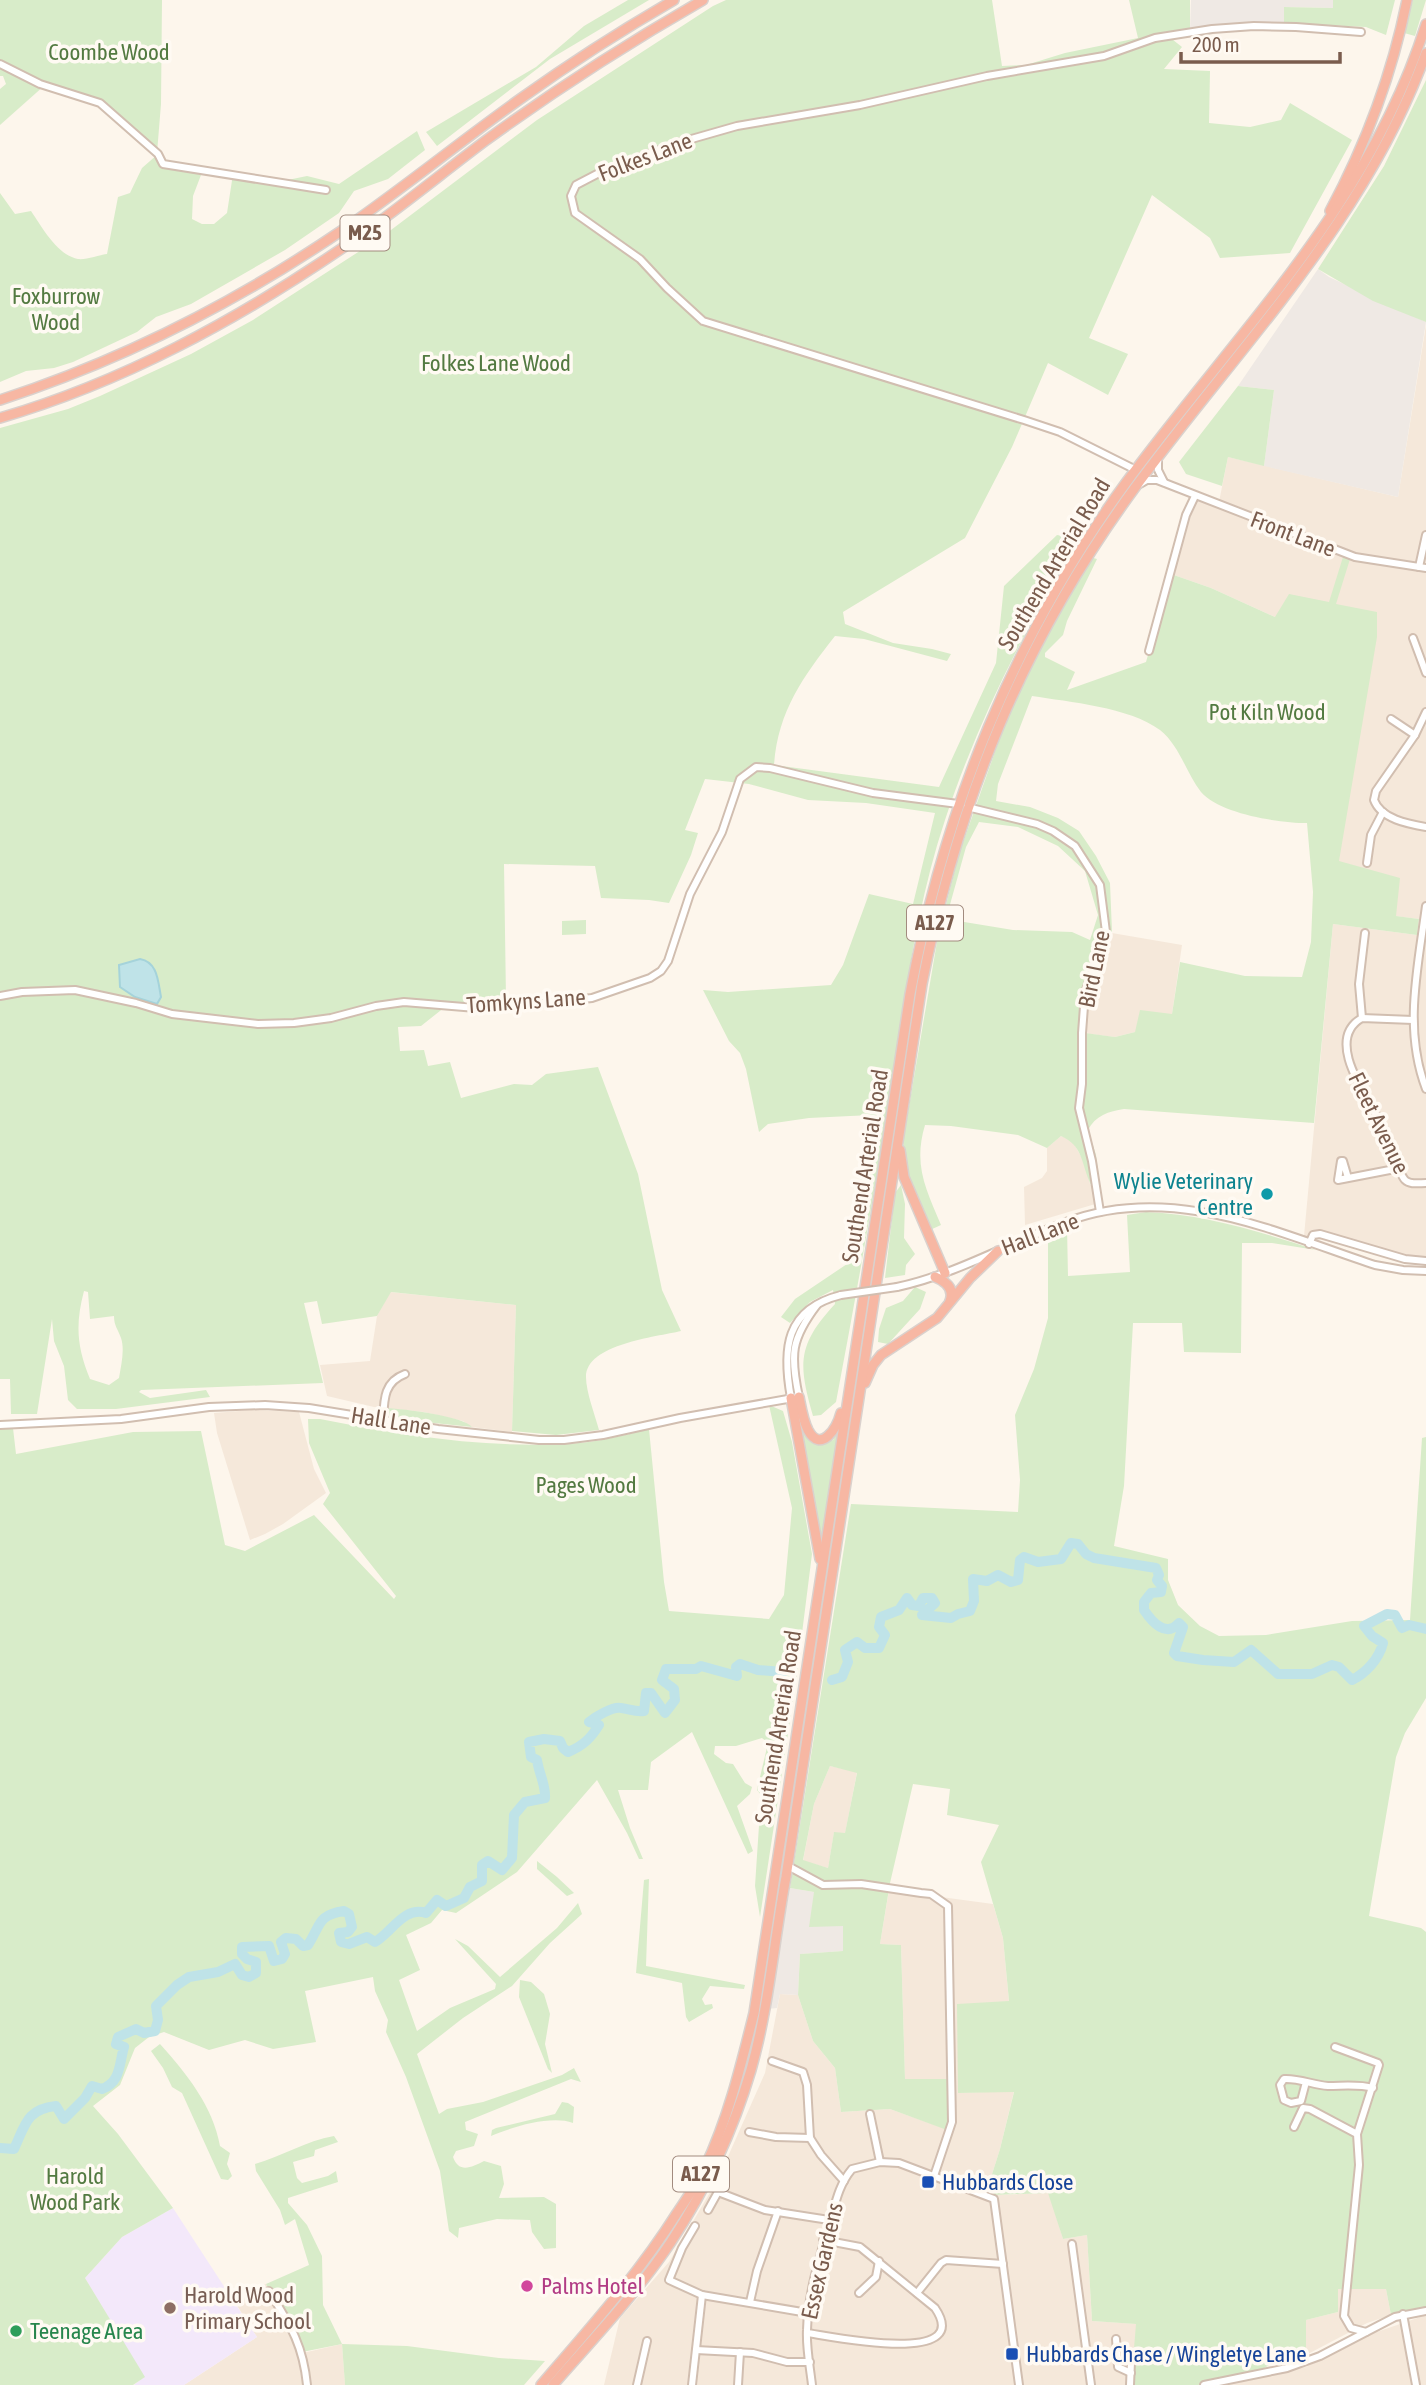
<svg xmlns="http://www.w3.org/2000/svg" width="1426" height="2385" font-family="'Asap Condensed',sans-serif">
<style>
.residential{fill:#f5e8da}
.industrial{fill:#efe9e4}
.education{fill:#f3e8fa}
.green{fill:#d8ecc9;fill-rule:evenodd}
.water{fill:#bfe3e8;stroke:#a5d3da;stroke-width:2}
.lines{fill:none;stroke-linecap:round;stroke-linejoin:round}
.river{stroke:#bfe3e8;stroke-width:10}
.minor-casing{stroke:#d1beb0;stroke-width:10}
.highway-casing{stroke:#dad1cd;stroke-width:12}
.minor{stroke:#fff;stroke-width:6}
.highway{stroke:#f7b7a3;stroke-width:9}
.minor-bridge-casing{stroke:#d1beb0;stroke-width:10;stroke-linecap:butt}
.minor-bridge{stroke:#fff;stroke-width:6}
.culture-dot{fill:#0f9aa8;stroke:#fffaf3;stroke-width:2.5}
.transit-dot{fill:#1a4fb4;stroke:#fffaf3;stroke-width:2.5}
.hotel-dot{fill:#d1479c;stroke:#fffaf3;stroke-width:2.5}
.education-dot{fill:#8d6e63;stroke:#fffaf3;stroke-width:2.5}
.leisure-dot{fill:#2e9e5b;stroke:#fffaf3;stroke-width:2.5}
.labels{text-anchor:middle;stroke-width:7;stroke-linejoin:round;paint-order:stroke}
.shield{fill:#fffaf3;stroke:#a28b7f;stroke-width:2}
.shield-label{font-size:21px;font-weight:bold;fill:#7a5c4d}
.park-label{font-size:23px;fill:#537a41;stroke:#fffaf3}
.street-label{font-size:23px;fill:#7a5c4d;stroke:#fffaf3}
.culture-label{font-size:23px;fill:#0d838f;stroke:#fffaf3;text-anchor:end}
.transit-label{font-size:23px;fill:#164399;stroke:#fffaf3;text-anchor:start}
.hotel-label{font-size:23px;fill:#b23c85;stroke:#fffaf3;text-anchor:start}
.education-label{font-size:23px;fill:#785e54;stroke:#fffaf3;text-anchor:start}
.leisure-label{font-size:23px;fill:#27864d;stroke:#fffaf3;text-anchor:start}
</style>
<rect width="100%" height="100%" fill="#fdf6ec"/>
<g class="residential">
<polygon points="1426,325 1426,1263 1411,1263 1405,1259 1304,1236 1333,924 1417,935 1419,919 1395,916 1338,861 1275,617 1211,588 1171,574 1194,499 1218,507 1228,457 1398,497"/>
<polygon points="1106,932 1182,945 1172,1014 1135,1032 1115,1037 1082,1033 1085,993"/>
<polygon points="1061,1136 1072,1140 1084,1162 1090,1184 1102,1202 1025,1225 1024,1187 1042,1178 1047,1171 1047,1148"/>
<polygon points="390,1292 516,1305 512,1432 472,1427 463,1421 424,1412 374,1407 327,1396 320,1365 370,1361 377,1316"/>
<polygon points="252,1410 299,1412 314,1469 326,1493 283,1524 265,1534 250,1540 217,1433 214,1413"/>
<polygon points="830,1766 857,1772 845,1834 834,1833 828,1868 803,1861 814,1804"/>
<polygon points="889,1890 993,1904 1003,1938 1009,2002 958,2093 1014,2091 1000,2149 987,2190 994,2195 1049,2193 1063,2239 1087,2235 1092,2321 1137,2324 1131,2385 604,2385 620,2318 669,2262 718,2179 765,2073 780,1994 798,1995 813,2041 835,2068 841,2112 890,2109 946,2129 905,2079 901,1945 880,1944"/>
<polygon points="266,2284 298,2352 307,2352 342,2344 345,2385 184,2385 257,2337 231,2296 247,2288"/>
<polygon points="1337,2289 1386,2289 1391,2315 1367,2323 1306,2355 1306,2320 1338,2312"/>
<polygon points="1426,2315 1426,2385 1204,2385 1306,2367 1371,2334"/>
</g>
<g class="industrial">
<polygon points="1191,0 1333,0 1334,8 1285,7 1284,23 1256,22 1190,30"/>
<polygon points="1318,269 1329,277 1426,322 1398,497 1264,466 1274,390 1238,386"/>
<polygon points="790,1888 814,1892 843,1926 843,1951 800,1954 798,1995 780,1994 777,2008 768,2009"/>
</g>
<polygon class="education" points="173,2208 257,2337 184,2385 134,2385 144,2377 85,2278 122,2237"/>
<g class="green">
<polygon points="0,0 162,0 161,104 157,153 100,103 45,85 0,125 0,89 6,84 3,76 0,76"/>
<polygon points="628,0 649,0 550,59 437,146 426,132 536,67 584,26"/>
<path d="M726,0H992L1002,66L1026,65L1065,53L1138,38L1129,0H1190V30L1163,32L1182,47L1164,69L1210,71L1209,123L1250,127L1281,120L1290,103L1352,140L1290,253L1220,258L1210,238L1152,195L1089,338L1128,354L1108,395L1048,363L1012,447L965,538L843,612L845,624L893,643L932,649L951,654L947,661L864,639L835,636C803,677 778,711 774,765L939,787L996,663L1004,586L1057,535L1081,539C1025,627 978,720 945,820C915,910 904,1006 889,1100C873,1201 855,1302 836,1402L821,1415L813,1416C798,1364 797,1345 835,1304L833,1290L810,1302L790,1323L781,1317L795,1299L847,1264L871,1115L809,1118L768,1124L759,1132L746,1069L740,1053L729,1041L703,990L728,992L831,985L843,965L869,894L913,904L935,813L866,803L808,800L749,784L705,779L685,830L698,833L691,855L669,903L649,900L601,898L595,866L504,864L506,999L488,1004L450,1003L421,1026L398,1027L400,1051L424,1050L428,1066L450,1062L461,1098L514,1084L532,1085L546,1074L598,1067L638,1174L662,1290L681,1331C656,1337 586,1344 586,1377C586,1392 595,1415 599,1430L556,1435L512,1431L516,1305L391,1292L377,1316L322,1324L317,1301L304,1303L323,1383L141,1390L139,1392L150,1398L206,1390L210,1397L116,1409H77L68,1400L64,1366L54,1341L52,1319L37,1414H11L10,1379H0V428L68,409L100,396L191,354L253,320L383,236L537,120L713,6ZM84,1291L88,1292L90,1319L114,1316C114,1326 118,1329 121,1338C125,1350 121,1365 119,1378L109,1385L90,1379C77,1347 75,1325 84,1291Z"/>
<polygon points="1333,0 1395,0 1386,35 1366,27 1284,23 1284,7 1333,8"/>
<polygon points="1413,0 1426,0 1415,36 1404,33"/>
<polygon points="1426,80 1426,322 1373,301 1318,269 1384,166"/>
<path d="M417,131L425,150L388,179L354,191L339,213L285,250L191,304L156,317L137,332L73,362L54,368L26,371L0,382V193L15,214L31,211C42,227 57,255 78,259C86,260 99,255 107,254L118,197L130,193L142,168L158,154L163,164L198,170L201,175L193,196L192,219L202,224H214L227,213L233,174L278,182L307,176L339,184Z"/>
<polygon points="1238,386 1274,390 1264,466 1228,457 1222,486 1186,474 1179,462"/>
<path d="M1090,557L1097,559L1067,621L1063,635L1045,653V657L1075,672L1067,690L1146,662L1171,574L1211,588L1275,617L1289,594L1329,602L1343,557L1350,559L1336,604L1377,612V637L1339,861L1400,878L1396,916L1419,919L1417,935L1333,924L1314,1123L1124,1109C1109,1111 1095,1116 1088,1130L1096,1155L1102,1202C1098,1196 1093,1189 1090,1183C1081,1162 1083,1146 1061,1136L1047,1148L1018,1135L951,1126L925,1125C913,1165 926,1189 941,1225L930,1230L909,1179L903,1142L938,936L959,854L997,746L1018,693L1046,634ZM1032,696C1069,702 1129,707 1160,730C1180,746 1186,773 1201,792C1220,814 1279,823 1307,823L1313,892L1311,942L1302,977L1245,976L1180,962L1172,1014L1140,1010L1135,1032L1115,1037L1085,1033L1087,994L1106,932H1112L1110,883L1096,856L1079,831L1058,818L1030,807L996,801L998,784ZM979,822L1018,827L1058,846L1085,871L1098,915L1090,940L1072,932L1013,930L946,919L966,847Z"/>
<polygon points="586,920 586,934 562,935 562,921"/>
<polygon points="901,1185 905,1204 904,1238 915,1254 906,1265 905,1275 885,1278 895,1193"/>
<path d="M1146,1212C1205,1214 1260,1232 1316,1250L1272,1243H1242L1241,1353L1184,1352L1182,1323H1133L1124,1486L1114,1546L1168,1559V1580L1178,1605L1200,1626L1219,1636L1266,1635L1352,1621L1410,1620L1422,1438L1426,1437V1698L1405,1733L1396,1757L1369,1916L1421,1928L1426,1932V2310L1391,2315L1386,2289H1338V2312L1306,2320V2355L1271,2364L1249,2377L1198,2385H1131L1136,2324L1092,2321L1087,2235L1063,2239L1048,2193L994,2195L987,2190L1000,2149L1014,2092L958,2093L957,2004L1009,2001L1003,1938L981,1862L999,1825L947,1815L950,1789L913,1784L890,1883L880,1944L901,1945L905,2079H949L947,2130L890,2109L841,2112L835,2068L813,2041L798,1995L800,1954L843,1951V1926L809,1927L814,1892L790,1888L851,1504L1018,1512L1020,1480L1015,1415L1034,1369L1048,1318V1233L1067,1227L1068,1276L1130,1272L1127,1215ZM830,1766L857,1773L845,1833L834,1832L828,1868L803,1860L814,1804Z"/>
<polygon points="915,1287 926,1292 920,1309 888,1344 878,1342 879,1329 886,1308 903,1301"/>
<path d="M769,1405L783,1411L792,1442L812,1554L796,1681L760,1917L755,1886L761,1795L757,1790L768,1743L762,1738L736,1746H715L714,1754L726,1763L733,1764L745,1783L752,1787L750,1794L737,1806L753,1851L748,1854L692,1732L651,1762L648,1790H618L630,1828L643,1859H639L627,1833L597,1780L517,1872L456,1913L442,1910L431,1923L406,1935L420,1970L399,1980L417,2031L450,2008L495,1989L496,1984L455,1939L468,1946L500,1977L557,1928L578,1903L582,1914L550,1943L512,1986L463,2018L417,2054L439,2114L447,2109L483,2102L562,2075L574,2068L581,2082L571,2079L465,2122L466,2130L478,2134L474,2146L456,2151L453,2157C459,2174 472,2167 484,2161L501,2166L504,2184L499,2198L544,2197L556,2204V2248L544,2249L532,2232L530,2220L497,2219L459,2228L458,2238L449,2231L440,2171L406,2077L386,2032L388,2020L375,1991L373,1977L305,1991L316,2042L273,2049L245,2040L209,2050L164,2032L149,2037L135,2048L120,2085L93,2106L118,2134L173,2208L122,2237L85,2278L145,2377L133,2385H0V1428H13L16,1454L133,1432L201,1431L225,1545L245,1551L314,1515L394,1599L396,1596L323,1504L330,1493L309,1443L308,1419H320C400,1435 482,1448 565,1444C594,1443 622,1436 649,1429L664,1582L669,1611L769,1619L784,1595L792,1508Z"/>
<path d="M387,1408C404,1409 463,1416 472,1427L396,1419L389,1417Z"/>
<polygon points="797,1418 804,1434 818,1444 833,1440 840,1429 821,1547"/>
<polygon points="537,1861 557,1877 574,1893 567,1896 537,1869"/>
<polygon points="649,1879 646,1966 745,1985 744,1989 710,1986 702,1999 705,2005 712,2004 713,2008 689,2022 686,2017 682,1983 636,1973 644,1880"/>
<polygon points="520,1980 531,1982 544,1994 550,2014 545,2044 552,2073 548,2069 519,1997"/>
<path d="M160,2044C186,2073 213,2106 220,2146L230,2153L227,2164L232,2176L228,2180L221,2179L182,2093L172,2087L163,2068L151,2051Z"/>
<path d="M562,2102L568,2103L574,2107L573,2123C551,2115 512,2127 491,2136L492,2130L496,2128L555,2114Z"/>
<path d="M334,2136L338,2142L315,2150L314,2156L293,2162L297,2178L302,2183L328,2176L336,2171L338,2182L288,2198V2203L307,2225L322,2256L323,2305L342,2344L407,2346L499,2358L545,2361L524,2385H345L342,2344L302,2352L266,2284L309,2265L295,2219L285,2225L280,2210L256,2171L255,2164C282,2156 306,2141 334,2136Z"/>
</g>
<path class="water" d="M140,959C158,962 158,982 161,997L157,1004L135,997L120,987L119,965Z"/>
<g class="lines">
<g class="river">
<path d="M832,1680L842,1677L848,1662L845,1650L857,1642L865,1648H879L885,1635L879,1627L881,1617L899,1610L907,1598L912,1605L919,1606L923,1598H932L935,1603L922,1615L951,1618L958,1614L970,1611L974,1601L973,1579L987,1581L998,1575L1011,1582L1018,1580L1020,1560L1024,1557L1038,1562L1061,1559L1071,1543L1078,1544L1086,1554L1094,1558L1156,1568L1159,1575L1157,1580L1162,1586L1161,1592L1151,1593L1144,1602V1610C1152,1622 1166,1638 1179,1623L1183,1627L1174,1653L1177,1656L1203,1660L1234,1662L1251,1650L1278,1674H1312L1332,1665L1339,1667L1352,1680C1366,1673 1379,1659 1383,1643L1372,1636L1364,1626L1387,1614L1395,1615L1402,1628L1409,1625L1426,1629"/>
<path d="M0,2148L14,2149C25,2126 26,2109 56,2106L64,2119L85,2098L92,2086L102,2089C121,2082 119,2064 124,2047L116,2044L118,2037L136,2029L144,2033L155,2031L158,2020L156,2006L177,1985L189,1977L218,1972L235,1964L242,1975L249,1977L256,1973V1962L247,1959L242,1954V1947L269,1946L274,1961L282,1959L285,1954L281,1942L286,1938L296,1939L303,1946L308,1945C321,1925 317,1915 344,1911L349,1914L352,1927L348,1932L339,1933L341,1942L349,1944L367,1937L375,1942C392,1932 404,1906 426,1913L437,1900L446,1906L464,1898L470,1887L482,1881V1865L488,1861L502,1870L512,1858L514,1815L525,1802L545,1798C546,1785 539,1774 537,1760L531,1757L529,1742L544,1739L560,1741L563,1748L568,1752C583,1746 591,1738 599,1725L589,1722C595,1717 613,1706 621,1708C630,1709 634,1712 644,1711L646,1693H651L665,1713L675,1700L674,1689L662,1680L666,1669H696L701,1666L737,1676L736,1667L740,1664L758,1670L783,1672"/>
</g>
<defs>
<g id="minor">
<polyline points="0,64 40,84 100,103 158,154 163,164 326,190"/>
<polyline points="1158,459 1158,470 1164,482"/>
<polyline points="1136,470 1060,432 1024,420 703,321 667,288 640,259 575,213 571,196 576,185 599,173 681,142 737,126 860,105 987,76 1104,56 1155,38 1212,29 1254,26 1296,27 1361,32"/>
<polyline points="1140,484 1147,480 1157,480 1355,557 1426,568"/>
<polyline points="1419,567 1426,535"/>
<polyline points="1413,638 1426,673"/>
<polyline points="1149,651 1186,515 1195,496"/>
<path d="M1426,712L1415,735L1376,791L1374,800C1381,819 1408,824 1426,827"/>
<polyline points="1391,719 1415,735"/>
<polyline points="967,807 1037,824 1053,831 1075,846 1100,885 1106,932 1085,993 1082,1033 1082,1084 1079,1108 1092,1161 1100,1212"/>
<polyline points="1367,863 1371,835 1383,812"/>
<path d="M1426,906C1418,967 1403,1029 1426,1089"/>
<polyline points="0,996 22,992 75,990 136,1003 172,1014 258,1024 294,1023 331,1018 376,1006 404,1002 488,1009 592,998 650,978 661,971 668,961 690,894 722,832 740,779 756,767 770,768 873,793 958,804"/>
<polyline points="1362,1018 1359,984 1365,933"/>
<path d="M1413,1020L1362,1018C1321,1041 1373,1104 1384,1129C1389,1140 1398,1173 1405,1180C1410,1185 1419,1183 1426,1183"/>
<polyline points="1348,1178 1343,1161 1341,1161 1338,1180 1400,1168"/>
<polyline points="1309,1244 1313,1235 1320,1234 1405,1259 1426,1261"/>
<path d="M897,1287C957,1274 1009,1243 1066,1222C1172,1182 1275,1232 1375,1265L1403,1270L1426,1271"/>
<path d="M791,1398C782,1349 785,1309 841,1295"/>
<path d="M383,1422C384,1401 383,1382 405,1374"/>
<path d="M0,1425L121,1419L209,1407L265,1405L309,1408L438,1429L539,1440H564L603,1435L680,1418L799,1397C790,1355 791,1339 817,1305"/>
<polyline points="788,1866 823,1885 861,1884 921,1893 931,1894 948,1906 952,2122 934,2176"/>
<polyline points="1335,2047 1378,2063 1379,2065 1357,2134"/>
<polyline points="772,2061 803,2072 807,2085 810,2138 821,2155 844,2181"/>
<path d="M1306,2082L1301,2101L1291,2103L1284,2100L1280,2085L1284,2079C1299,2078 1313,2085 1328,2086C1344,2086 1358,2084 1373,2088"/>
<polyline points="870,2114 880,2162"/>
<polyline points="1294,2127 1303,2108 1310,2109 1357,2134 1359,2165 1344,2316 1351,2328 1366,2332"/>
<polyline points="749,2132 776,2137 810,2138"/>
<polyline points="718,2192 724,2182"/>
<polyline points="708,2210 718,2192 765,2210 829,2220"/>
<polyline points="695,2226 682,2248 669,2280 702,2295 808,2313"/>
<polyline points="1072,2244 1091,2385"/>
<path d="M269,2291C290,2325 303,2344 307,2385"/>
<polyline points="859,2293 876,2277 879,2261"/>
<polyline points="917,2293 941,2263 946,2260 1003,2264"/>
<polyline points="750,2302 757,2271 778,2211"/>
<polyline points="1403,2314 1416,2385"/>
<path d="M807,2333C829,2336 975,2367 935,2308L860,2247L823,2240"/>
<polyline points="1116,2339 1118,2367 1131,2373"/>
<polyline points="696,2350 753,2353 787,2362 810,2362"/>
<polyline points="637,2385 647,2341"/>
<polyline points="692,2385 702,2295"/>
<polyline points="738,2385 740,2352"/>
<path d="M812,2385C810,2367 806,2348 807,2330C808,2295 818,2262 828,2229C835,2207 837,2187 852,2169L880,2162L899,2163L994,2199L1019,2385"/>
<polyline points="1130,2385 1131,2362"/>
<polyline points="1204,2385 1287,2368 1320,2356 1395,2317 1426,2311"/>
</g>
<g id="highway">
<path d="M1330,211C1366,144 1392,75 1407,0"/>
<path d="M0,400C123,360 237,302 344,229C405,187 462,140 523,97C572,62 622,30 674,0"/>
<path d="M0,418C123,382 235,321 341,249C390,216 437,177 485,141C555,90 628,43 703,0"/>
<polyline points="900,1150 904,1177 945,1273"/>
<path d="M935,1277C945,1281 955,1288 950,1301"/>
<polyline points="865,1383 873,1365 881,1355 937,1318 970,1278 998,1251"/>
<path d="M799,1397C801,1407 803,1420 808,1430C821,1454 837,1428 841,1413"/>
<polyline points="791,1398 820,1559"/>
<path d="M541,2385C589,2329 638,2275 677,2213C687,2198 698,2183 705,2167C728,2119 741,2065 754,2013L910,994C945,807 1013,638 1125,484C1236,333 1368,208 1426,24"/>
<path d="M553,2385C593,2339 637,2293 671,2242C706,2189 733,2131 751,2070C769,2007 774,1941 786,1877L922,984C958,801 1023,640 1134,489C1238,347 1366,221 1426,53"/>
</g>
</defs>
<use href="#minor" class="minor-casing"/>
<use href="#highway" class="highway-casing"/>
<use href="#minor" class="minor"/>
<use href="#highway" class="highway"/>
<defs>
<polyline id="minor-bridge" points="841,1295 897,1287"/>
</defs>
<use href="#minor-bridge" class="minor-bridge-casing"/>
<use href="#minor-bridge" class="minor-bridge"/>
</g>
<circle class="culture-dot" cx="1267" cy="1194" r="7"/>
<g class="transit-dot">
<rect x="921" y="2175" width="14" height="14" rx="3.5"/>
<rect x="1005" y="2347" width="14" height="14" rx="3.5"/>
</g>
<circle class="hotel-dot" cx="527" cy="2286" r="7"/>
<circle class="education-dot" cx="170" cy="2308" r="7"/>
<circle class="leisure-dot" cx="16" cy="2331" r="7"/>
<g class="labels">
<g class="shield">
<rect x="340.5" y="215.5" width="49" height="35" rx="5"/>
<rect x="907" y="905.5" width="56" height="35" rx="5"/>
<rect x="673" y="2156.5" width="56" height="35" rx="5"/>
</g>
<g class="shield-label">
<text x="365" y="240">M25</text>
<text x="935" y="930">A127</text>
<text x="701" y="2181">A127</text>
</g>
<g class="park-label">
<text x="109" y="60">Coombe Wood</text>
<text x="56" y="304">Foxburrow<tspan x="56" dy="26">Wood</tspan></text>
<text x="496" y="371">Folkes Lane Wood</text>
<text x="1267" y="720">Pot Kiln Wood</text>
<text x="586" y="1493">Pages Wood</text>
<text x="75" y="2184">Harold<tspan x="75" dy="26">Wood Park</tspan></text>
</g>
<g class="street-label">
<text transform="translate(645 157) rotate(-21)" y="8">Folkes Lane</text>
<text transform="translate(1293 534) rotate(21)" y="8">Front Lane</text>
<text transform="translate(1054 564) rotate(-59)" y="8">Southend Arterial Road</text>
<text transform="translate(1094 969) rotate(-78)" y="8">Bird Lane</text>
<text transform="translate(526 1001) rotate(-4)" y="8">Tomkyns Lane</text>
<text transform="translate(1379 1123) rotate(64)" y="8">Fleet Avenue</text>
<text transform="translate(865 1166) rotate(-81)" y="8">Southend Arterial Road</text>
<text transform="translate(1040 1234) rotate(-21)" y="8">Hall Lane</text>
<text transform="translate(391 1421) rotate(9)" y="8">Hall Lane</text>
<text transform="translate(778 1727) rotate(-81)" y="8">Southend Arterial Road</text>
<text transform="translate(822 2261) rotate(-77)" y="8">Essex Gardens</text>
</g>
<g class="culture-label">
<text x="1253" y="1189">Wylie Veterinary<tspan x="1253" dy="26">Centre</tspan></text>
</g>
<g class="transit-label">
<text x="942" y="2190">Hubbards Close</text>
<text x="1026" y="2362">Hubbards Chase / Wingletye Lane</text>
</g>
<g class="hotel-label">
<text x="541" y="2294">Palms Hotel</text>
</g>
<g class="education-label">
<text x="184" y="2303">Harold Wood<tspan x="184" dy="26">Primary School</tspan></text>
</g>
<g class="leisure-label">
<text x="30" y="2339">Teenage Area</text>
</g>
</g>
<path d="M1181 52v10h159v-10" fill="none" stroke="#7a5c4d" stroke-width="3.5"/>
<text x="1192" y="52" font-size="21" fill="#7a5c4d" stroke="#fffaf3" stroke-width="5" paint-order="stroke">200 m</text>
</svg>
